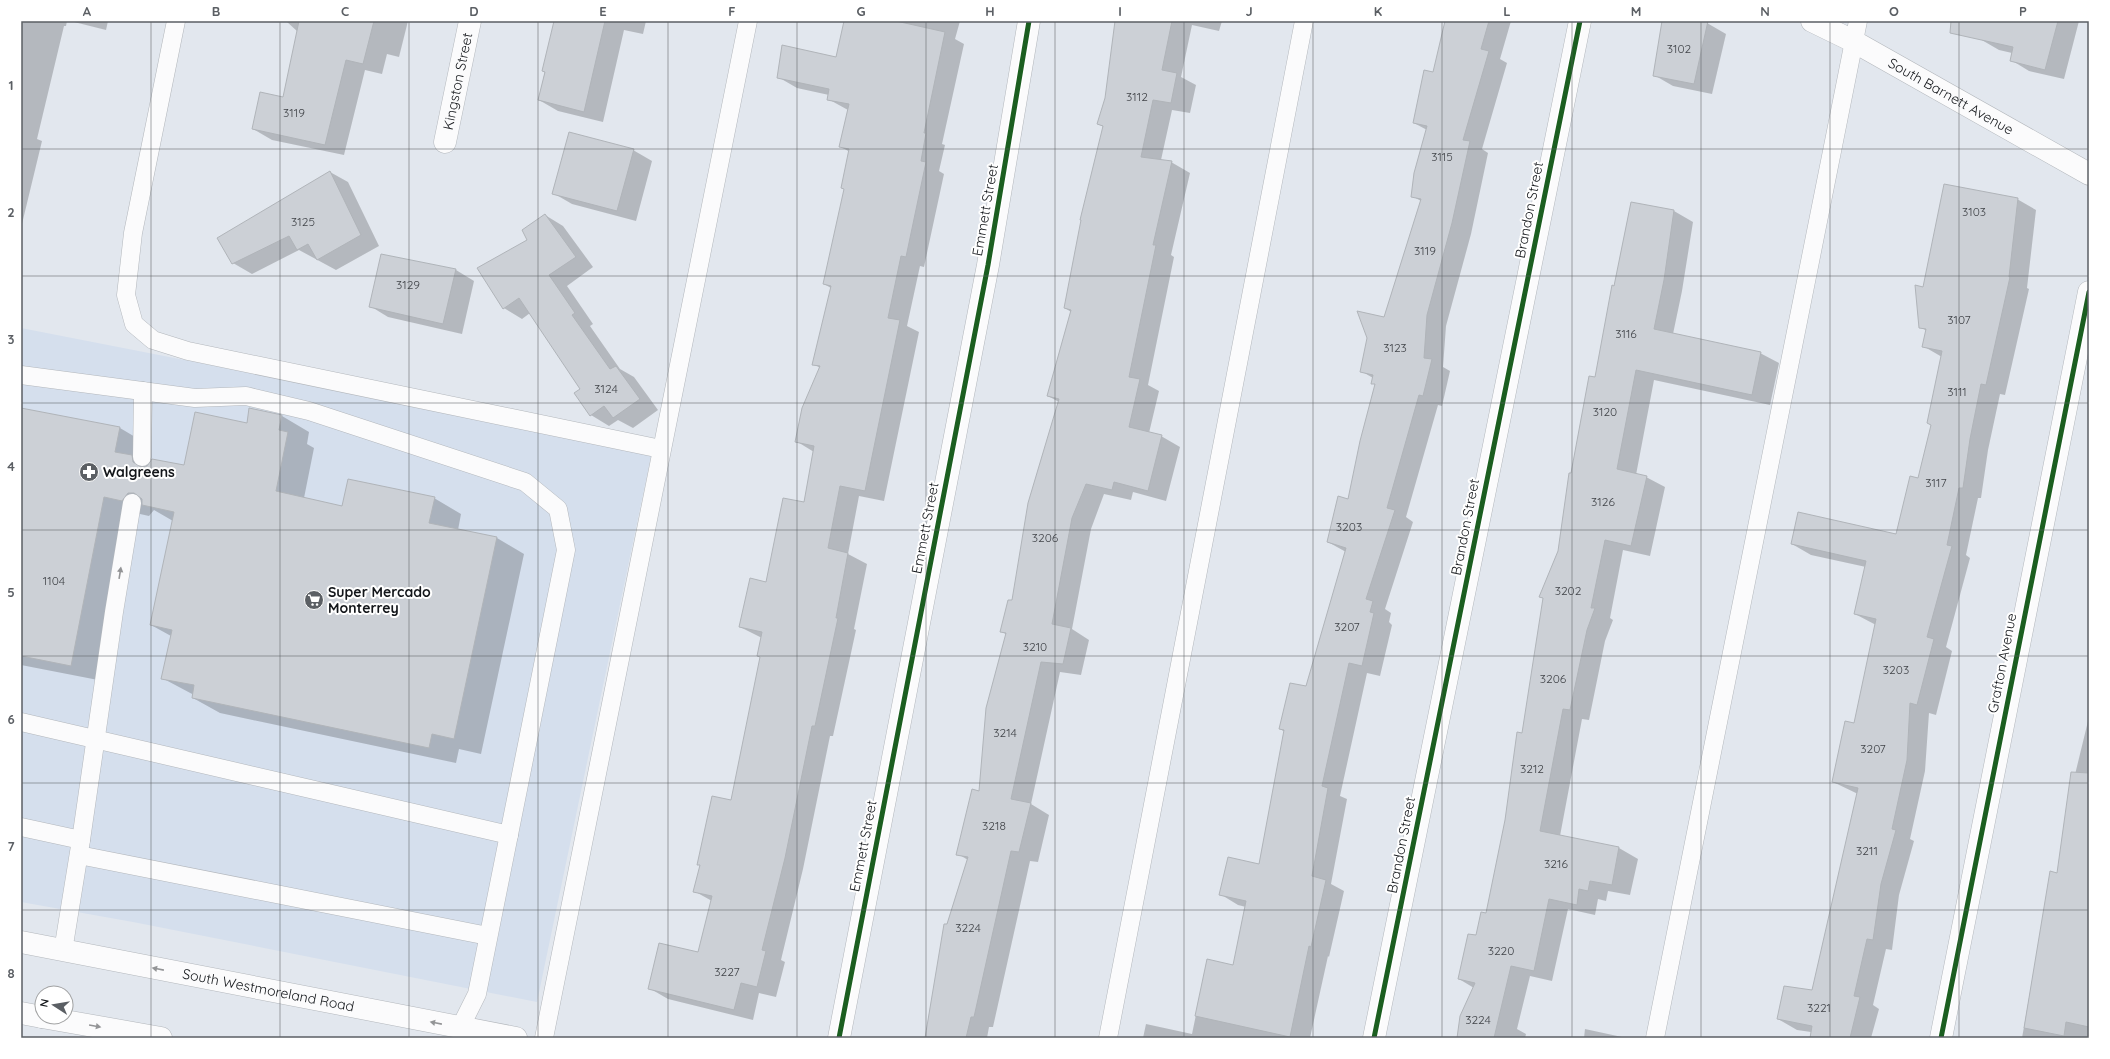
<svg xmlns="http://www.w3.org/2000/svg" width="2110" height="1059" font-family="Quicksand,sans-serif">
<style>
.built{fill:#d5dfed}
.shadow{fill:#0003}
.building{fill:#ccd0d6;stroke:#b0b4b9}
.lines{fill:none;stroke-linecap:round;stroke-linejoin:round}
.service-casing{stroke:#b3b7bc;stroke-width:19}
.minor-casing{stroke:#b3b7bc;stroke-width:23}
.secondary-casing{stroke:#b3b7bc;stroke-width:23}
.service{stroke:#fbfbfc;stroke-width:18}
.minor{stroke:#fbfbfc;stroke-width:22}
.secondary{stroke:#fbfbfc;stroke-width:22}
.cycleway-casing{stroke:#fff;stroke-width:8}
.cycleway{stroke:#1b5e20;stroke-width:5}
.oneway{fill:#939496}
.grid{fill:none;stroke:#5b5f64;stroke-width:1;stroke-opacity:0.55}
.labels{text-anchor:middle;stroke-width:4;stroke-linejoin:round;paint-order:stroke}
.number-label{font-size:12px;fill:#414449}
.street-label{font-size:14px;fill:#13161a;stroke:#fff}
.poi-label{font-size:14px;font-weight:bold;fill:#13161a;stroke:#fff;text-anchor:start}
.neatline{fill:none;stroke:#5b5f64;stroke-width:1.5}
.grid-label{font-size:13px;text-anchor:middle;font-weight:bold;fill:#5b5f64}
</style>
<rect width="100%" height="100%" fill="#e2e7ee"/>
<polygon class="built" points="21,328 205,364 651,456 537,1002 133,922 21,902"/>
<g class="shadow">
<polygon points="21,21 67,21 66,26 64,26 37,139 42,141 21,228"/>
<polygon points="70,21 108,21 106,30"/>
<polygon points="286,21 408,21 399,57 387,54 382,74 365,70 344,155 272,140 253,129 284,98 298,32"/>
<polygon points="555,21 646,21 643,34 624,30 603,122 558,111 539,100"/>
<polygon points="845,21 960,21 955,39 964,44 942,144 945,145 939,171 944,174 924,267 920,266 907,326 919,332 884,501 859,496 848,554 867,564 854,629 856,630 833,736 830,736 803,869 781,960 785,962 776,997 759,993 753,1020 668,999 649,988 699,953 712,901 694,891 701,866 699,864 732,801 761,657 762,638 740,627 767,583 804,504 814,452 796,441 820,368 814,364 831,288 824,284 845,189 850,152 841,147 848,110 828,99 829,95 797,88 778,77 837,58"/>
<polygon points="1117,21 1222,21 1219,31 1192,25 1181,77 1196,85 1190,113 1172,110 1161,160 1171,162 1190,173 1171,255 1174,257 1148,385 1159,391 1149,433 1161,436 1180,447 1166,501 1133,492 1131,500 1104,494 1091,529 1072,629 1089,640 1081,675 1060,672 1031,804 1049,815 1038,862 1030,861 993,1027 989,1027 987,1038 926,1038 947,925 968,860 958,854 980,792 1007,635 1001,631 1013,602 1059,402 1048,396 1071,312 1065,308 1104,127 1098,124 1106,98"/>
<polygon points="1445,21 1511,21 1500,59 1507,63 1482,149 1488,153 1471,234 1446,326 1443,367 1450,371 1442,406 1438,405 1406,517 1413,522 1385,609 1391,613 1389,622 1392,625 1380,676 1367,673 1340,796 1347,799 1331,884 1344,891 1329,957 1328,956 1310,1038 1143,1038 1146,1024 1192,1034 1207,961 1234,966 1246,907 1238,905 1220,894 1259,865 1285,732 1280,729 1307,687 1346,552 1328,542 1348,500 1376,385 1372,383 1373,378 1361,371 1384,318 1421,201 1412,196 1427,130 1414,123 1434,73"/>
<polygon points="1663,21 1697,21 1707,23 1726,34 1712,94 1673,86 1654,75"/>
<polygon points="1985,21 2079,21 2064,79 2029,71 2011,60 2012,53 1999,50 1980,39"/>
<polygon points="633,150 652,161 636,221 572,204 553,193"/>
<polygon points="330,172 348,182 379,246 336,270 299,250 252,274 233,263"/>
<polygon points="2017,199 2036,210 2027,288 2029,289 2005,395 2000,394 1988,450 1981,498 1978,498 1966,555 1970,558 1946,647 1952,651 1936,715 1929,713 1925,771 1910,839 1914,841 1899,895 1892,950 1886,949 1873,1005 1879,1009 1871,1038 1810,1038 1811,1032 1797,1030 1778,1019 1813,991 1858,794 1833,782 1855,724 1876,625 1855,614 1866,567 1811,555 1792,544 1897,535 1919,480 1932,425 1942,357 1923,346 1927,331 1920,327 1924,288"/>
<polygon points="1631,203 1674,211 1693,222 1682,291 1673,334 1760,353 1779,363 1770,405 1654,380 1636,475 1646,477 1665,487 1650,556 1623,550 1610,618 1613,620 1605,641 1589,720 1582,719 1560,836 1619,848 1638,859 1630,895 1608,891 1606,901 1598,899 1595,915 1568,909 1552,981 1530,976 1517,1029 1526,1034 1525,1038 1458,1038 1474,988 1459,979 1487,914 1523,734 1544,598 1540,596 1559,551 1571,474 1596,379"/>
<polygon points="545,215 563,226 593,267 567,286 593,324 590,326 620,369 634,377 658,410 633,428 618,420 609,426 591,415 582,389 530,313 522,319 504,308 528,240"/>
<polygon points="382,255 456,270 474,281 462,334 388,317 370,306"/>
<polygon points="21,409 120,428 147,444 143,463 148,466 185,466 247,424 250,409 282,416 309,432 307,444 314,448 304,498 343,507 434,498 461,514 458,530 497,538 524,554 481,754 459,749 456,763 220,713 193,698 194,695 162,678 171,636 151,625 173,521 154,510 149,516 131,512 98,680 21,665"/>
<polygon points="2089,717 2089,1038 2022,1038 2051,872 2058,874 2071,791"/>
<polygon points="1585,1029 1622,1037 1623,1038 1584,1038"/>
</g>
<g class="building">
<polygon points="299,21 374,21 363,64 346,60 325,145 252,129 260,92 283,97"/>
<polygon points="554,21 605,21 584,112 538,100 545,72 542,71"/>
<polygon points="844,21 896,21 945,32 924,133 926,133 921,161 926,162 906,257 901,256 888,318 900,320 865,491 840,486 828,548 848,553 836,618 838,618 815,726 812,726 785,858 762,950 766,951 757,987 741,983 734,1010 648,989 659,943 698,952 712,896 693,892 700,865 697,865 712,796 731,800 760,657 757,656 762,632 739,627 750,578 766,582 783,498 804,502 814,446 795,442 802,408 820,366 812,365 831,286 823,284 844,189 841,188 849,149 839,147 849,104 827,100 829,89 777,78 782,45 836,57"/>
<polygon points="1115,21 1172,21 1162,70 1177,73 1171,103 1153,100 1141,157 1172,161 1153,245 1156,245 1129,377 1140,379 1129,427 1162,435 1148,491 1114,482 1112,490 1086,484 1072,518 1052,624 1071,628 1063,664 1041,662 1011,799 1031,803 1019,852 1011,851 974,1017 971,1017 966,1038 925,1038 944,924 947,924 968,857 956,855 972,789 979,791 986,708 1006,633 1000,632 1008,600 1012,600 1028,503 1059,399 1047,396 1071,310 1064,308 1081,220 1080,220 1103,126 1097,124 1105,98"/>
<polygon points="1445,21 1489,21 1481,49 1489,51 1463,140 1470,141 1452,223 1427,315 1424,358 1432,359 1423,396 1419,395 1387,508 1395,510 1366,599 1373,601 1370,612 1374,613 1362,666 1349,663 1322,786 1328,788 1312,876 1326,880 1311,947 1309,946 1290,1037 1195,1016 1207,959 1233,965 1246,901 1219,895 1228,857 1259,864 1284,730 1279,729 1290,683 1306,686 1346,548 1327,542 1338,496 1348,499 1360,441 1375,384 1371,384 1373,375 1360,372 1367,338 1357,311 1384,317 1421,199 1411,197 1414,173 1427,126 1413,123 1424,70 1433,72"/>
<polygon points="1662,21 1708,21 1694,84 1653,76"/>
<polygon points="1951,21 2058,21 2045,70 2010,61 2013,47 1950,33"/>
<polygon points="569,132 634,149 617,211 552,194"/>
<polygon points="330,171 361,235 317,260 308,244 297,250 289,236 232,264 217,238"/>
<polygon points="1944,184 2018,198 2009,277 2010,277 1986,385 1981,384 1970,439 1963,488 1959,488 1947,545 1952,546 1927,637 1934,639 1917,705 1910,703 1907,760 1892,829 1896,830 1881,884 1873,940 1867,939 1854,996 1860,997 1850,1038 1810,1038 1812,1026 1777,1019 1784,986 1812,990 1858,788 1832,782 1845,721 1854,723 1876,619 1854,614 1866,561 1791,544 1798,512 1896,534 1910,476 1918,478 1931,425 1927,423 1942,351 1922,347 1926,329 1919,328 1915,285 1923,287"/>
<polygon points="1631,202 1674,210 1664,280 1654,329 1761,352 1752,395 1636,370 1617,469 1647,476 1631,546 1605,540 1591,608 1595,608 1587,630 1570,710 1563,709 1540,831 1619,847 1612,885 1590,881 1588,891 1579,889 1577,905 1549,899 1534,971 1511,966 1494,1038 1457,1038 1460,1016 1475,983 1458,979 1468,934 1476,935 1481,912 1486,913 1505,820 1517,732 1522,733 1543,598 1539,597 1558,551 1569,473 1571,473 1589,376 1595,377 1612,285 1614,286"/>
<polygon points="545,214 576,257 549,275 575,313 572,315 610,369 616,366 640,399 613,418 604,406 590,416 574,393 580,389 519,298 503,309 477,268 527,240 522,230"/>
<polygon points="381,254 456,269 443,324 369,307"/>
<polygon points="21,408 120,427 115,452 132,455 133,462 141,467 147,466 152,459 184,465 195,412 247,423 249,408 282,415 279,430 288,432 276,491 342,506 348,479 435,497 429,523 497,537 454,739 432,734 429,748 192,698 194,685 161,679 172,630 150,625 174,512 142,505 142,499 134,493 128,493 122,501 104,497 71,666 21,656"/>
<polygon points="2071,772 2089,773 2089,1027 2066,1022 2064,1036 2024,1028 2050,871 2057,873"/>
</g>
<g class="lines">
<defs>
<g id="service">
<polyline points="176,21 133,233 126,295 134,324 153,340 188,351 661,449"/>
<polyline points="21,375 195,398 246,396 309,411 525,482 558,509 566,550 477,994 460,1028"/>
<polyline points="142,457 143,391"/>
<polyline points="21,722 509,835"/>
<polyline points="21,827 81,840 63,951"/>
<polyline points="81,840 114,612 132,503"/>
<polyline points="79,855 488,936"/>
<polyline points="544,1038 748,21"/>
<polyline points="1108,1038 1304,21"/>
<polyline points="1655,1038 1858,21"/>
</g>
<g id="minor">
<path id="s1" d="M1812,21L1853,41L2089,174"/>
<path id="s2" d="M445,142L470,21"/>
<polyline points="839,1038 988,265 1029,21"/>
<polyline points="1374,1038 1580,21"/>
<polyline points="1941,1038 2089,292"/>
</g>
<g id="secondary">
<path id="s3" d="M21,942L516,1038"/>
<polyline points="21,1013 42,1017"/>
<polyline points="42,1017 161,1038"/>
</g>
</defs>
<use href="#service" class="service-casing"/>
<use href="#minor" class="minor-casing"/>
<use href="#secondary" class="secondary-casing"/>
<use href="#service" class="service"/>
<use href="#minor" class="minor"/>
<use href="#secondary" class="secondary"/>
<defs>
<g id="cycleway">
<polyline points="839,1038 988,265 1029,21"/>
<polyline points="1374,1038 1580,21"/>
<polyline points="1941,1038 2089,292"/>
</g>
</defs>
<use href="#cycleway" class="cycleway-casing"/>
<use href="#cycleway" class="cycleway"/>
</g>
<defs><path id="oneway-solid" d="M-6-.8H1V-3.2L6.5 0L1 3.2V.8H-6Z"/></defs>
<g class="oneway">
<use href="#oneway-solid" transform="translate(120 573) rotate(-81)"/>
<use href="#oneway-solid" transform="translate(158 969) rotate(-169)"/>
<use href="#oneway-solid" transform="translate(436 1023) rotate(-169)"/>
<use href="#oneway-solid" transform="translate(95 1026) rotate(10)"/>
</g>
<path class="grid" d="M151,21V1038M280,21V1038M409,21V1038M538,21V1038M668,21V1038M797,21V1038M926,21V1038M1055,21V1038M1184,21V1038M1313,21V1038M1442,21V1038M1572,21V1038M1701,21V1038M1830,21V1038M1959,21V1038M21,149H2089M21,276H2089M21,403H2089M21,530H2089M21,656H2089M21,783H2089M21,910H2089"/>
<defs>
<symbol id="pharmacy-disc" viewBox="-11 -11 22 22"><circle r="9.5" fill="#5b5f64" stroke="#fff"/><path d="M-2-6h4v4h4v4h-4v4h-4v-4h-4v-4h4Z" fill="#fff"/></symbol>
<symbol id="supermarket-disc" viewBox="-11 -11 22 22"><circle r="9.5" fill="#5b5f64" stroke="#fff"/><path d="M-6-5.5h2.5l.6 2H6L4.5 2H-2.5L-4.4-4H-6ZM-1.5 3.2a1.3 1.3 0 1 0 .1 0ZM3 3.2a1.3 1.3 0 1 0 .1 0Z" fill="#fff"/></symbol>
</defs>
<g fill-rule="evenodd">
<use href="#pharmacy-disc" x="78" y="461" width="22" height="22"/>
<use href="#supermarket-disc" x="303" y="589" width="22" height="22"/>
</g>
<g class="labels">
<g class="number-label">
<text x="1679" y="53">3102</text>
<text x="1137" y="101">3112</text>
<text x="294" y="117">3119</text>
<text x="1442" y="161">3115</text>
<text x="1974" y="216">3103</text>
<text x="303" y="226">3125</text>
<text x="1425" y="255">3119</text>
<text x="408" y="289">3129</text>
<text x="1959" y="324">3107</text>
<text x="1626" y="338">3116</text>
<text x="1395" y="352">3123</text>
<text x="606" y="393">3124</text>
<text x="1957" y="396">3111</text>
<text x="1605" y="416">3120</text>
<text x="1936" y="487">3117</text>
<text x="1603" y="506">3126</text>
<text x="1349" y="531">3203</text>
<text x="1045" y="542">3206</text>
<text x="54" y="585">1104</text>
<text x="1568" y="595">3202</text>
<text x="1347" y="631">3207</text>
<text x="1035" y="651">3210</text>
<text x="1896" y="674">3203</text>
<text x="1553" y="683">3206</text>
<text x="1005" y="737">3214</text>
<text x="1873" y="753">3207</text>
<text x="1532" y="773">3212</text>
<text x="994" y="830">3218</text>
<text x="1867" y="855">3211</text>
<text x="1556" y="868">3216</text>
<text x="968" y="932">3224</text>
<text x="1501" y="955">3220</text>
<text x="727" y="976">3227</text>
<text x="1819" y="1012">3221</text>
<text x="1478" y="1024">3224</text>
</g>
<g class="street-label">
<text dy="5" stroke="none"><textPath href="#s2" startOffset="62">Kingston Street</textPath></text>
<text dy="5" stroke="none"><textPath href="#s1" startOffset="158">South Barnett Avenue</textPath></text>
<text transform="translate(985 210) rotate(-80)" y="5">Emmett Street</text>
<text transform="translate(1529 210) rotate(-79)" y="5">Brandon Street</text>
<text transform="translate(1465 527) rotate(-79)" y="5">Brandon Street</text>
<text transform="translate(925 528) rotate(-79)" y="5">Emmett Street</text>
<text transform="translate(2002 663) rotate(-79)" y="5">Grafton Avenue</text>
<text transform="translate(1401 845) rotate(-79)" y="5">Brandon Street</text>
<text transform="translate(863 846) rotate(-79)" y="5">Emmett Street</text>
<text dy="5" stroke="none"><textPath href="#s3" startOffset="252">South Westmoreland Road</textPath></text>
</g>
<g class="poi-label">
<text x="103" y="477">Walgreens</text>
<text x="328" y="597">Super Mercado<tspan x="328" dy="16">Monterrey</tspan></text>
</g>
</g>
<rect width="2110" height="1059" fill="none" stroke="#ffffff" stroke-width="44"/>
<g transform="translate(54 1005) rotate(282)"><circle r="19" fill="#ffffff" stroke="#a1a2a3"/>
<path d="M0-3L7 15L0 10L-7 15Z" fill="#5b5f64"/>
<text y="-6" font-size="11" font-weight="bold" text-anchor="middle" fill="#13161a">N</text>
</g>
<rect x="22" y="22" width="2066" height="1015" class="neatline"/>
<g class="grid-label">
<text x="87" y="16">A</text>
<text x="216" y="16">B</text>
<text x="345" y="16">C</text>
<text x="474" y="16">D</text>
<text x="603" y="16">E</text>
<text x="732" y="16">F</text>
<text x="861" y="16">G</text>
<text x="990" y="16">H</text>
<text x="1120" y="16">I</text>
<text x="1249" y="16">J</text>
<text x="1378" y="16">K</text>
<text x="1507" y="16">L</text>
<text x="1636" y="16">M</text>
<text x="1765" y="16">N</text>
<text x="1894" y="16">O</text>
<text x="2023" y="16">P</text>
<text x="11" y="90">1</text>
<text x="11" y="217">2</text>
<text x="11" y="344">3</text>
<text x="11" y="471">4</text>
<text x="11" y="597">5</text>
<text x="11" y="724">6</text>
<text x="11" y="851">7</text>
<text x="11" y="978">8</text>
</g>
</svg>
